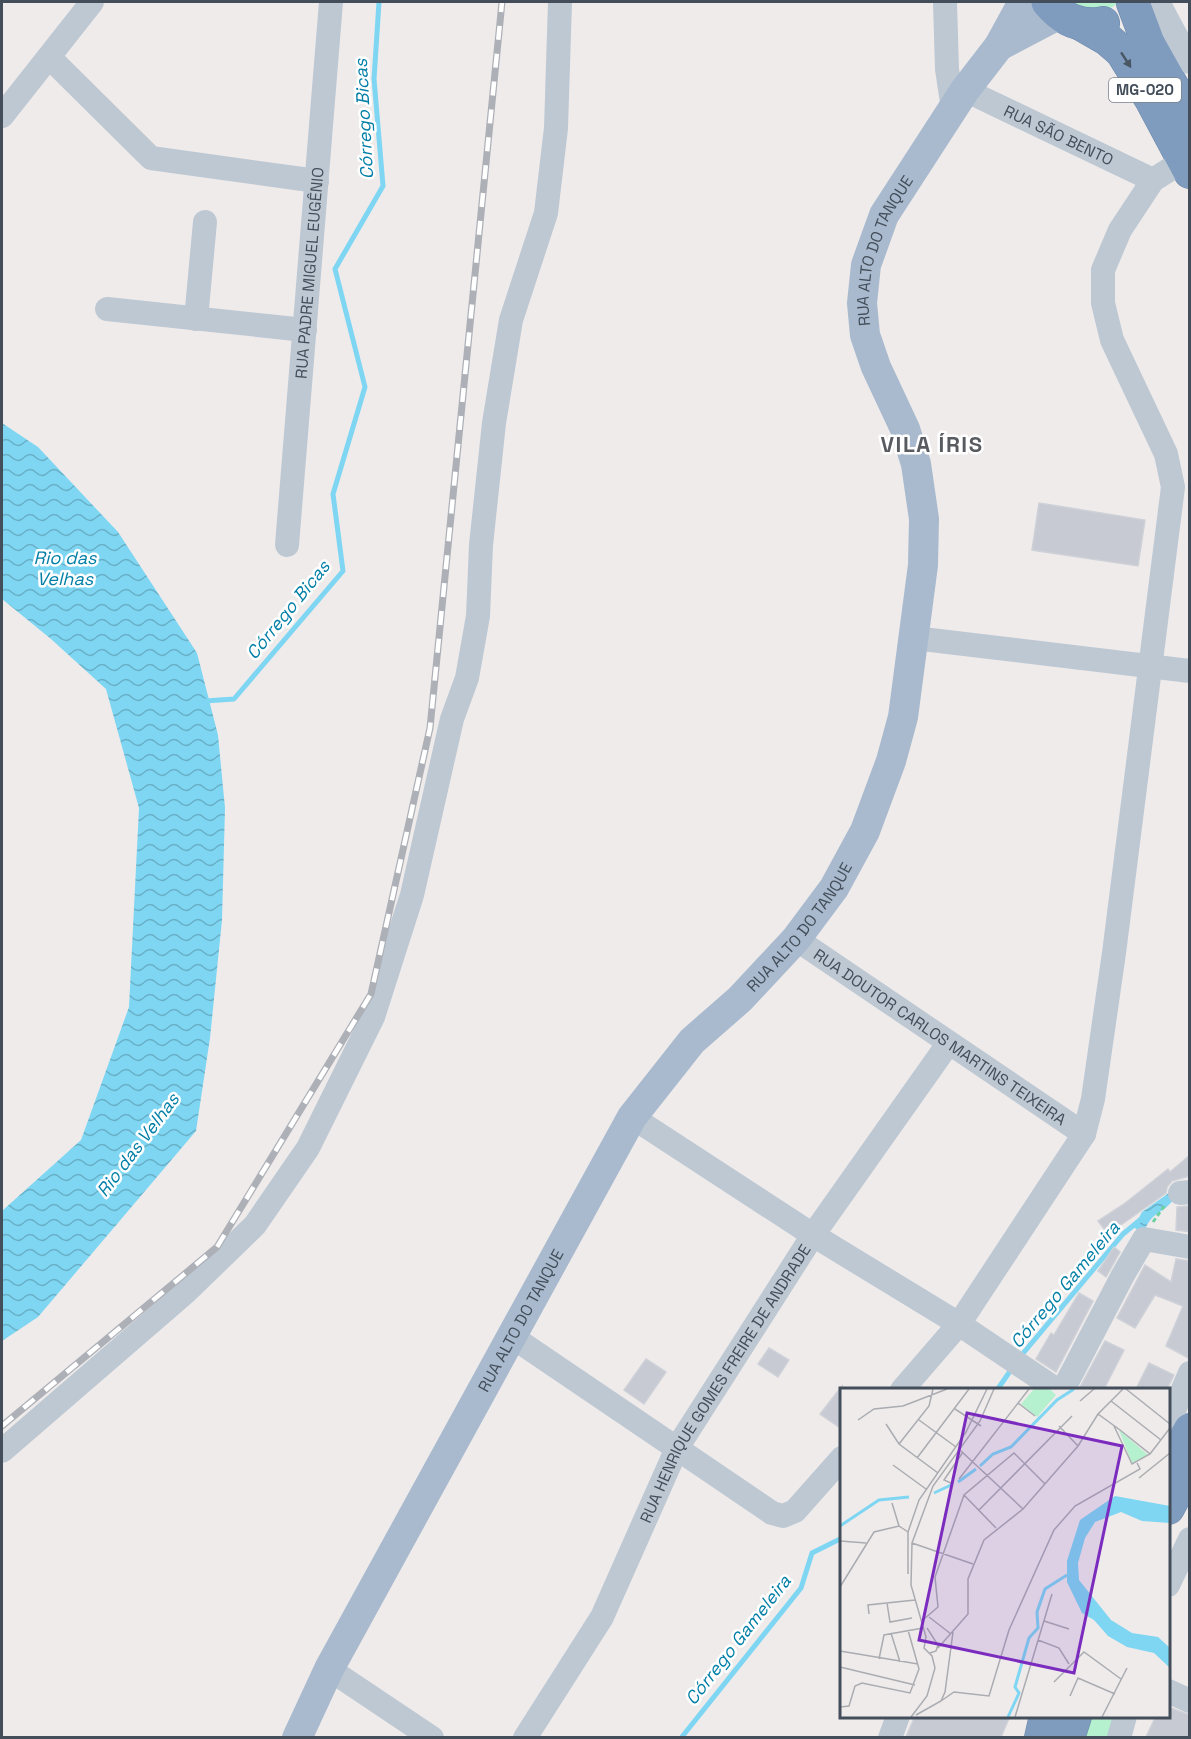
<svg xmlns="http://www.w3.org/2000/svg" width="1191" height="1739" font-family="'Space Grotesk',sans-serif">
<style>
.green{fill:#b5f1ce}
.water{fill:url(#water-waves)}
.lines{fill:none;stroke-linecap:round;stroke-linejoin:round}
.stream{stroke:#7ed6f2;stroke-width:5}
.building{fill:#c7cad2;stroke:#cfd1d8;stroke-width:1.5}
.highway-casing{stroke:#6a87ab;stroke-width:34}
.path{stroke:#6bd2a2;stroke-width:3;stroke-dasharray:4.5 3;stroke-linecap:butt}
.minor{stroke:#bdc8d3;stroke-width:24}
.major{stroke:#a9bace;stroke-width:30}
.highway{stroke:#7f9cbf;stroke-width:33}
.rail-casing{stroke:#adb1b7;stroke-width:7}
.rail{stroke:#fff;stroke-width:4.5;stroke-dasharray:14;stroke-linecap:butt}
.oneway{fill:#495664}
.labels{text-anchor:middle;stroke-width:5;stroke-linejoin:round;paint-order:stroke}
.shield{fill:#fff;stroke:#7b838c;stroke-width:1.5}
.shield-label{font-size:15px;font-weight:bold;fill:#434e5a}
.street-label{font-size:16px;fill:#434e5a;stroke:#fff}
.water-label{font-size:18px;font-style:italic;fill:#027fa7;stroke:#fff}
.district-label{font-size:22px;font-weight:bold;letter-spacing:1.5px;fill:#585c61;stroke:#fff}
.inset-river{fill:none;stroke:#7ed6f2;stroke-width:3}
.inset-road{fill:none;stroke:#aaacb1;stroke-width:1.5}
.view{fill:#7b2cbf;fill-opacity:0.15;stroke:#7b2cbf;stroke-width:3}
.inset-edge{fill:none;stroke:#434e5a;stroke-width:3}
</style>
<defs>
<pattern id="water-waves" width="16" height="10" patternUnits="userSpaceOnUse" patternTransform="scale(1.5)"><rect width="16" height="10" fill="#7ed6f2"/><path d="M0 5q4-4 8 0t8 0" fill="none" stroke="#69b0c7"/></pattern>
</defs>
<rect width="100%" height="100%" fill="#efebeb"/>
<g class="green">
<path d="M1063,2H1119C1099,19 1085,11 1063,2Z"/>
<polygon points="1081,1717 1114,1717 1108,1737 1074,1738"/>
</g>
<g class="water">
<polygon points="2,423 38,447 118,532 197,653 218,735 225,808 222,920 210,1038 196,1131 38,1317 2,1341 2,1211 81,1140 129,1007 139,808 106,689 51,639 2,599"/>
<path d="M1173,1190L1176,1194C1169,1209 1163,1208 1152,1218C1147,1223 1147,1229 1139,1232L1134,1227L1142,1212Z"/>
</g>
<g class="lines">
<g class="stream">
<polyline points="205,701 234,699 343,571 333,494 365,387 335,269 383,186 374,79 379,2"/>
<polyline points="1020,1357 1123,1234 1140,1220"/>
<polyline points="997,1390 1013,1367"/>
<polyline points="681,1738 801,1588 812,1553 842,1538"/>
</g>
</g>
<g class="building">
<polygon points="1039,503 1145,520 1138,566 1032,550"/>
<polygon points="1190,1155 1190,1176 1172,1181 1167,1187 1166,1193 1108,1234 1098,1221 1124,1204 1168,1169 1170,1172"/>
<polygon points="1190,1206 1190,1232 1176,1230 1177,1207"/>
<polygon points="1114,1247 1120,1252 1106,1277 1098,1271"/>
<polygon points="1176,1259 1190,1261 1190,1359 1166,1346 1183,1306 1155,1295 1135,1328 1117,1318 1145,1265 1171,1282"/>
<polygon points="1079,1293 1093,1301 1056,1372 1036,1359 1051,1333 1054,1335"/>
<polygon points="1105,1341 1124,1350 1104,1389 1079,1389"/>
<polygon points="769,1348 789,1360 778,1377 758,1364"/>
<polygon points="646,1359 666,1372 644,1404 624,1390"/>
<polygon points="1149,1363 1174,1375 1167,1389 1136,1389"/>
<polygon points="842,1386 842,1429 820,1414"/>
<polygon points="1168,1707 1190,1715 1190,1737 1146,1737 1156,1716 1168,1716"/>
<polygon points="915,1716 1010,1716 1001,1737 906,1737"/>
</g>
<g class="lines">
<defs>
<g id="highway">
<path d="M1048,2C1062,19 1080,28 1103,23"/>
<polyline points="1133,3 1148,43 1190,118"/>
<polyline points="1081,24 1107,39 1122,52 1151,99 1190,172"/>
<polyline points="1168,1469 1190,1430"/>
<polyline points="1168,1508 1190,1467"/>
<polyline points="1041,1738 1046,1716"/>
<polyline points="1068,1738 1075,1716"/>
</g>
</defs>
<use href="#highway" class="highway-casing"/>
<polyline class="path" points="1153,1222 1165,1205"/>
<g class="minor">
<polyline points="945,2 947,69 953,109"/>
<polyline points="1154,2 1160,6 1190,62"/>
<polyline points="49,57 151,158 317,181"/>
<path id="s1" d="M965,90L1153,180"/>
<polyline points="2,116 92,2"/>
<polyline points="107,309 305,330"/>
<polyline points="196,319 205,222"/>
<path id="s2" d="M287,545L331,2"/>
<polyline points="914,638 1190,671"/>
<path id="s3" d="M796,939L1084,1134"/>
<polyline points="632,1117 813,1235 959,1324 1057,1390"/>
<polyline points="1180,1193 1190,1192"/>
<polyline points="511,1336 772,1513 783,1516 795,1511 842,1458"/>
<polyline points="902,1390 959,1324 1084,1134 1093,1099 1114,953 1173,487 1166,454 1112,340 1103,303 1103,270 1120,230 1153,180 1183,161"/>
<polyline points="1063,1390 1123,1275 1144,1239 1190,1247"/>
<polyline points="1168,1424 1190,1373"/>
<polyline points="2,1451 186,1292 255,1225 308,1148 373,1017 412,895 452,719 467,678 478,616 481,545 494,423 511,320 546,213 556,128 560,2"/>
<polyline points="1168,1585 1190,1539"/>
<polyline points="329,1669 432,1738"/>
<polyline points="1168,1691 1190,1701"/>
<path id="s4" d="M525,1738L602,1617L677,1448L813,1235L948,1044"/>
<polyline points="890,1738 898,1716"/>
<polyline points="1119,1738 1125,1716"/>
</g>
<g class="major">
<polyline points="999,46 1058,15"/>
<path id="s5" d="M297,1738L329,1669L632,1117L692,1041L740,999L796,939L834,888L865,831L891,761L903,717L923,565L924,519L916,464L905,429L876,367L865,335L862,303L866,265L884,215L965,90L999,46L1023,2"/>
</g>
<use href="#highway" class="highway"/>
<defs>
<polyline id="rail" points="2,1426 217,1247 371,994 430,728 502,2"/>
</defs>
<use href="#rail" class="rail-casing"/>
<use href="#rail" class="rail"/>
</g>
<defs><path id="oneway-solid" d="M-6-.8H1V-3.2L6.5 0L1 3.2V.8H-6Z" transform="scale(1.5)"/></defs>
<use class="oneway" href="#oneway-solid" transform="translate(1126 60) rotate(57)"/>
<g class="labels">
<rect class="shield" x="1109" y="78" width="72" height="24" rx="4.5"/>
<g class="shield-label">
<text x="1145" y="95">MG-020</text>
</g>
<g class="street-label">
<text dy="6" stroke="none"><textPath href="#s1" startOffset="104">RUA SÃO BENTO</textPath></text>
<text dy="6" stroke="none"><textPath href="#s5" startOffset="1680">RUA ALTO DO TANQUE</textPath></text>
<text dy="6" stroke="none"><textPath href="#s2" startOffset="273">RUA PADRE MIGUEL EUGÊNIO</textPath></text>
<text dy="6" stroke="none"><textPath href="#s5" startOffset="960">RUA ALTO DO TANQUE</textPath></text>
<text dy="6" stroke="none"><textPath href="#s3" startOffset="174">RUA DOUTOR CARLOS MARTINS TEIXEIRA</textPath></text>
<text dy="6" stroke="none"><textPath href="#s5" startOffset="474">RUA ALTO DO TANQUE</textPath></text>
<text dy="6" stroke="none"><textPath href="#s4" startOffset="408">RUA HENRIQUE GOMES FREIRE DE ANDRADE</textPath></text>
</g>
<g class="water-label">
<text transform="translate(364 119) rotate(-93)" y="6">Córrego Bicas</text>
<text x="65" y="564">Rio das<tspan x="65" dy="21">Velhas</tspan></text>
<text transform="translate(288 610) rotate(-51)" y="6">Córrego Bicas</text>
<text transform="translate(138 1145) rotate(-53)" y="6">Rio das Velhas</text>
<text transform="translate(1065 1285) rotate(-50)" y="6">Córrego Gameleira</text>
<text transform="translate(738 1640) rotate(-52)" y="6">Córrego Gameleira</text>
</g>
<g class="district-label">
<text x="932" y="452">VILA ÍRIS</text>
</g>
</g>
<g transform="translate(840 1388)">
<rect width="330" height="330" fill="#efebeb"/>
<path d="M194,1H210L216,7L197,29L181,16ZM279,42L308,67L292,75Z" fill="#b5f1ce"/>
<path d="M275,108L330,118V135L302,133L281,124L255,134L245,150L238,175L239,192L271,232L292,245L318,249L330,260V280L314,265L287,259L268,248L254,232L242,225L227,194V173L240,132Z" fill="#7ed6f2"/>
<path class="inset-river" d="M140,78L153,66L171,59L217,12L234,1M118,94L136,81M94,105L111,97M0,138L39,112L69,109M168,329L179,305L175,299L189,250L198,240L197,224L205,201L227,187"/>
<path class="inset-road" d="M286,1L330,36M240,13L254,1M271,13L321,52M178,15L195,28M115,21L141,38M258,26L280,42L310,66L292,76L274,38M18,32L34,21L63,18L107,1M79,32L116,59M46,36L59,56L98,85M219,38L238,58M59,56L89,18L93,1M121,63L183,121M310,66L330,40M77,70L129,1M53,77L86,101M299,90L330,65M119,91L189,1M113,96L104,92L123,64M124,107L156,140M52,115L59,138M139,122L232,28M0,153L26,155M72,155L133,176M68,186V144L79,112L126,44L147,1M0,199L34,144L59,138L68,144M47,215L50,234L72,230M29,226L28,217L75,212M89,229L111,246M84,231L98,219L95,189L124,107L174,65L205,96M204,233L229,241M87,240L98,257L96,263L90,265M51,245L60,274M198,252L219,260L229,276M98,260L128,226V191L144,152L183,121L238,58L258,26L283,1M0,263L78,276M39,271L44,247L83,240M0,279L75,297M214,294L244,264L281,291M230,308L238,290L275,306M101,313L114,304L149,308L169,242L214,142L235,118L300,81L297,75M0,319L9,318L15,298L22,295L70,305L79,281L68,242M76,327L101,313L105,304L113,244M71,329L87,308L95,280L92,268L84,260L86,249L71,197L72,155L93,98L140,33L154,1M175,329L212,206M262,329L287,280"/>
<path class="view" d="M127,25L282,58L234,285L79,252Z"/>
<rect width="330" height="330" class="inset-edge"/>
</g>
<rect width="1191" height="1739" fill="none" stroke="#434e5a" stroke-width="6"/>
</svg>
